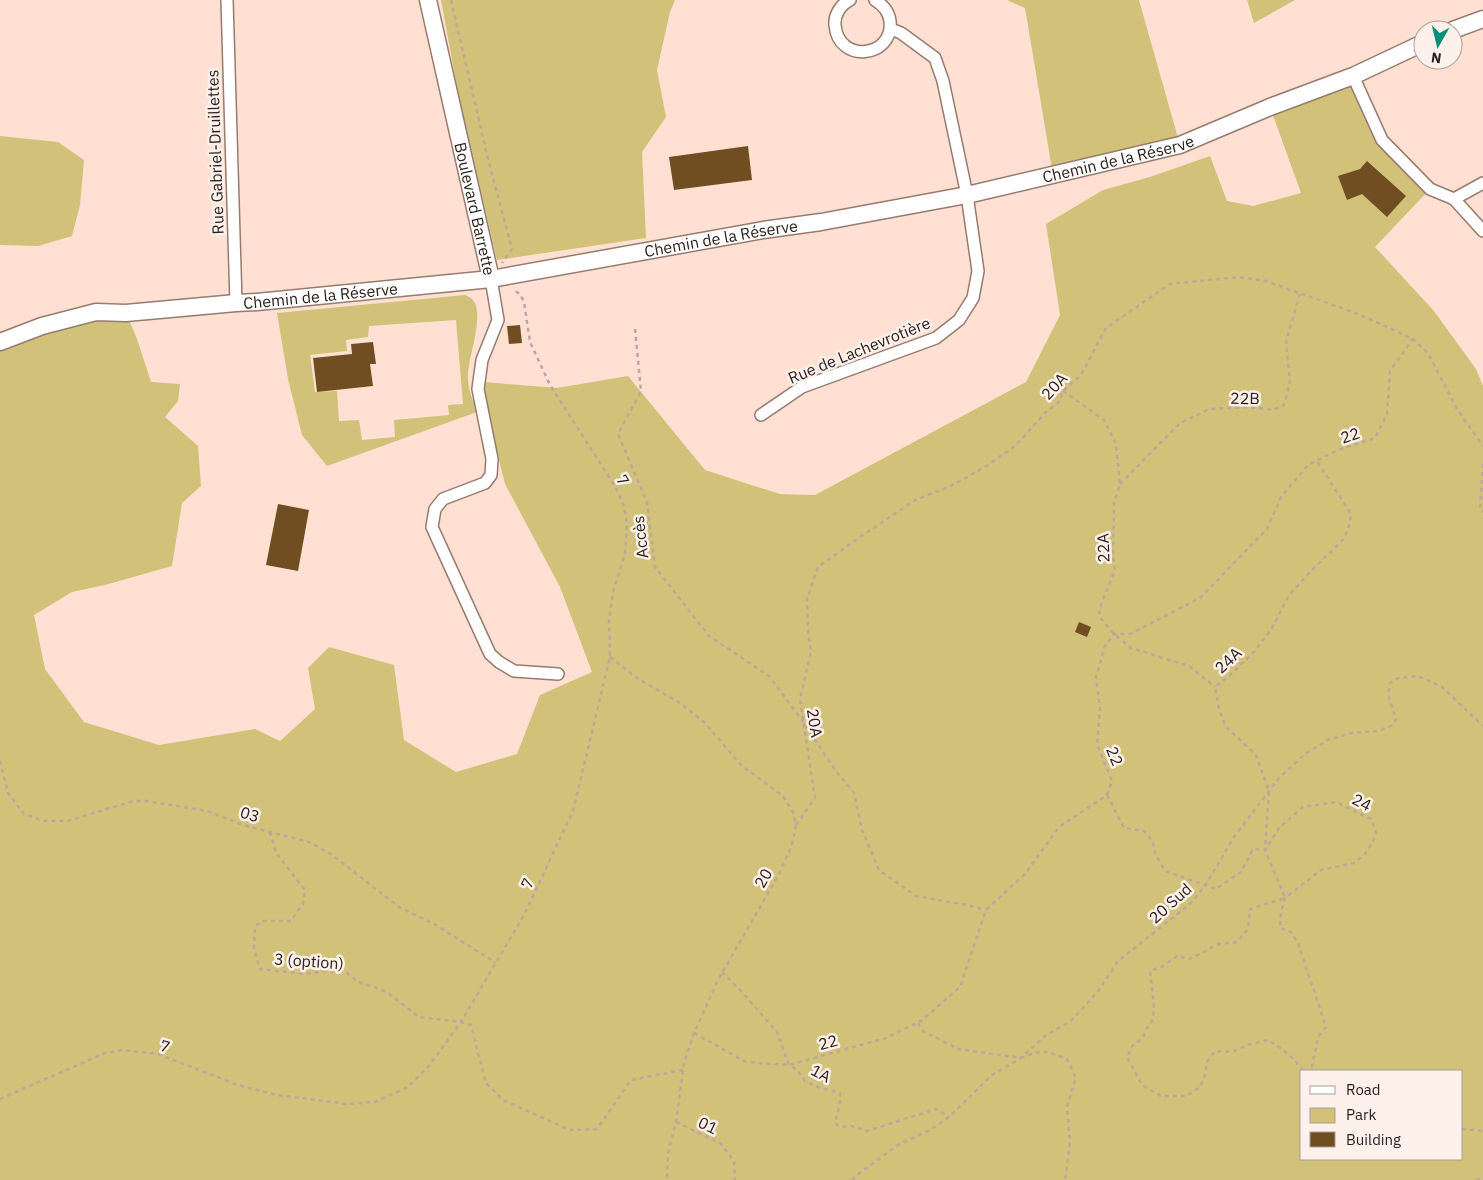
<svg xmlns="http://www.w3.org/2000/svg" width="1483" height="1180" font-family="'IBM Plex Sans',sans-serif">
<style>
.green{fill:#d1c179;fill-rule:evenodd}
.building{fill:#704e22}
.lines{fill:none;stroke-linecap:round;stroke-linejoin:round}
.street-casing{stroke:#967b6f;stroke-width:14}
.secondary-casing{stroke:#967b6f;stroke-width:19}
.path{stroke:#bfa69b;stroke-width:2.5;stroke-dasharray:4 4;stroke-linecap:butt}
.street{stroke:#fff;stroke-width:11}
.secondary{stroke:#fff;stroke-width:16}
.labels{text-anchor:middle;stroke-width:5;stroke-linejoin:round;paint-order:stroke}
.street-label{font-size:16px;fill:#2c211c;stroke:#fef1ec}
</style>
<rect width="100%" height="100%" fill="#ffe0d2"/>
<g class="green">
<polygon points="441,0 675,0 670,12 657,70 666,117 642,152 646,238 497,260 460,103"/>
<polygon points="1007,0 1139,0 1180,145 1053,175 1025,8"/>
<polygon points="1247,0 1295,0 1254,23"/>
<path d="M1353,76L1382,140L1430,189L1375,247L1434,311L1476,369L1483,386V1180H0V342L126,313L137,339L151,382L180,384L178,401L165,417L198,446L201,486L182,503L172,566L105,585L72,592L34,615L45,669L84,722L159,745L255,729L280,741L315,709L308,668L329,647L394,665L404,740L456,772L517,754L540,695L592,672L560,587L505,484L486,409L484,382L557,388L628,376L705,470L780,494L815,495L1026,382L1060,315L1046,224L1103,190L1150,177L1210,156L1227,201L1253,206L1301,193L1270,107ZM1302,1071H1462V1159H1302Z"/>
<polygon points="0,136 58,142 84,160 80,205 72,236 38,246 0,245"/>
<path d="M465,295C466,295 471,298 472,299C486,313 468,357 468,375C467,388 473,400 477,412L327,466L302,435L288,379L277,313ZM456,320L463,404L448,405L449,415L394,420L395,437L362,440L359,420L339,421L337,391L315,392L310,355L347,351L346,340L368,337L369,326Z"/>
</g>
<g class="building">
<polygon points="748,146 752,180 674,190 669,157"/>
<polygon points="1367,161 1406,196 1387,217 1362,194 1347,200 1338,176 1360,169"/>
<polygon points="520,325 522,343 509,344 507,326"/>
<polygon points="373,342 376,364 370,364 373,386 317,392 313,358 352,354 351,344"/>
<polygon points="278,504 309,510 298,571 266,565"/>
<polygon points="1079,622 1091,627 1087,637 1075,632"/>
</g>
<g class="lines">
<defs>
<g id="street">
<polyline points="227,0 236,303"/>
<path d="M850,0C841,4 834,15 835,25C838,64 894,58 890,21C889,12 883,5 875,0"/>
<polyline points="1353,76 1382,140 1430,189 1454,199 1483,231"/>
<polyline points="1454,199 1483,183"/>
<polyline points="491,279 498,320 482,360 478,389 492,459 491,475 485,483 443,499 435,509 432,527 490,654 499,662 514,671 558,674"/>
<polyline points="761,415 802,387 936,338 959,320 973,298 978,271 967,195 943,81 935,58 901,33 891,29"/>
</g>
<g id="secondary">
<path id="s1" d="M428,0L491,279"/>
<polyline points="1453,30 1483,19"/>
<path id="s2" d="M0,342L42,326L96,312L126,313L236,303L257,302L491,279L763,230L821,222L967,195L1180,145L1270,107L1353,76L1423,43"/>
</g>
</defs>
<use href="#street" class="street-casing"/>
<use href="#secondary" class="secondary-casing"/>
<g class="path">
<polyline points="451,0 487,155 512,249 502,263"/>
<polyline points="635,329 641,391 618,434 647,502 655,567 709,636 769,676 804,723 835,770 854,793 862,830 879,870 916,896 967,905 986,910"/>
<polyline points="1063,391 1104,420 1116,444 1120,485 1114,503 1113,556 1115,570 1100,607 1099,616 1114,634 1131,648 1189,666 1215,687"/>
<polyline points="1483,464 1480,509 1483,512"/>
<polyline points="1120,484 1179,424 1209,409 1250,407 1273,410 1284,405 1290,382 1286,342 1300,293"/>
<polyline points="610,657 637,678 680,703 705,723 741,765 783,796 793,812 796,825 792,845 779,874 718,980 694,1033 684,1063 676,1122 668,1153 667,1180"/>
<polyline points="0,761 8,793 24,814 44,821 67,821 134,801 147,801 207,811 243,825 309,842 331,854 399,907 436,925 496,963"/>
<polyline points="1107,795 1124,828 1144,831 1153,842 1155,853 1165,871 1216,889 1241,872 1253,849 1265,850 1279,828 1303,807 1336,802 1371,819 1376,832 1373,842 1365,854 1354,863 1321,870 1285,898 1281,911 1280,928 1291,932 1298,943 1326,1027 1318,1037 1311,1071"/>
<polyline points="796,825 815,798 800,699 811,652 808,631 807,599 818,567 860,537 917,499 949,487 985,467 1015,446 1046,412 1059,402 1063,391 1081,375 1106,328 1170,284 1239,277 1266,281 1361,315 1413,339 1428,353 1457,409 1483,446"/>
<polyline points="270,832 276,853 305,890 303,904 291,921 264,921 255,926 254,949 260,969 304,974 325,971 346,972 358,982 380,989 388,993 419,1017 461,1022 471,1025 486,1083 503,1100 570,1130 597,1129 631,1080 683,1070"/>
<polyline points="722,972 740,990 777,1032 789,1065 797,1070 805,1081 818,1087 840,1093 840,1103 835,1123 840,1127 851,1126 867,1131 936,1109 949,1117"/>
<polyline points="918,1023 923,1031 958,1049 1021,1058 1034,1053 1048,1052 1067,1059 1076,1078 1067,1106 1070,1143 1065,1180"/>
<polyline points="694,1033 746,1062 789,1065 886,1038 921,1021 960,987 986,910 1025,874 1059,827 1107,795 1112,781 1097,744 1100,709 1096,677 1105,646 1114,634 1130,634 1200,598 1267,529 1281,497 1308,465 1338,450 1375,438 1387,414 1390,371 1413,339"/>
<path d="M1303,1071C1294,1057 1282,1049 1268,1040L1247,1045L1232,1052L1215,1051L1207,1062L1205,1075L1200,1087L1186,1096H1161L1142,1085L1127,1057L1133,1045L1142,1039L1147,1028L1153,1019L1154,1006L1150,971L1163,966L1177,956L1190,959L1218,944L1237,942L1248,929L1250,909L1285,898L1265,850L1269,791L1256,755L1226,727L1219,709L1215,687L1228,677L1255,651L1272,628L1289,595L1311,571L1344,539L1350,523L1351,514L1317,461"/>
<polyline points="0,1099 105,1053 122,1050 158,1054 238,1085 277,1095 347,1104 375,1102 408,1087 428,1067 461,1022 524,915 573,811 610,657 609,621 613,592 625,554 627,524 624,506 616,488 550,385 530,342 524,302 520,294 513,290"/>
<polyline points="676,1122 720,1143 734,1161 735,1180"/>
<polyline points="1462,1129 1483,1131"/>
<polyline points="852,1180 857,1175 898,1145 930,1130 949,1117 992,1075 1021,1058 1045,1036 1072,1020 1099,990 1118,961 1190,904 1205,886 1234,837 1279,778 1304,755 1329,739 1352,733 1378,731 1393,725 1396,719 1388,694 1390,683 1398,678 1417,676 1441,686 1483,726"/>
<polyline points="1476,1180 1483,1178"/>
</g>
<use href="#street" class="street"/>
<use href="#secondary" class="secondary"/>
</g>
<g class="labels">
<g class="street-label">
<text transform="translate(215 152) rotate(-92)" y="6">Rue Gabriel-Druillettes</text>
<text dy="6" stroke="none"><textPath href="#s2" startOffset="1136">Chemin de la Réserve</textPath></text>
<text dy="6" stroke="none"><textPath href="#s1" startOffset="214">Boulevard Barrette</textPath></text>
<text dy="6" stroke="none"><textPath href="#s2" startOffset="731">Chemin de la Réserve</textPath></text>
<text dy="6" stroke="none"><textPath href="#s2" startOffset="326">Chemin de la Réserve</textPath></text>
<text transform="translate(859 350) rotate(-22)" y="6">Rue de Lachevrotière</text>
<text transform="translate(1054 386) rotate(-48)" y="6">20A</text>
<text transform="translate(1245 398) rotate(1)" y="6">22B</text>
<text transform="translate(1350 435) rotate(-18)" y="6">22</text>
<text transform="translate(623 480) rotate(60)" y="6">7</text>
<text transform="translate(640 537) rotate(-96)" y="6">Accès</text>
<text transform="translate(1103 548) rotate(-92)" y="6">22A</text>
<text transform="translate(1228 660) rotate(-43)" y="6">24A</text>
<text transform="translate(815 723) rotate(81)" y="6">20A</text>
<text transform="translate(1115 756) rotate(68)" y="6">22</text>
<text transform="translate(1362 802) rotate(27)" y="6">24</text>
<text transform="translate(250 814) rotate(17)" y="6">03</text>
<text transform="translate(763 878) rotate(-61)" y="6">20</text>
<text transform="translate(527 883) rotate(-65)" y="6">7</text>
<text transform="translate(1170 903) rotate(-42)" y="6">20 Sud</text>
<text transform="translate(309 961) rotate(4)" y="6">3 (option)</text>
<text transform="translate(828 1042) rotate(-15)" y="6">22</text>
<text transform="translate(165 1046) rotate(17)" y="6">7</text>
<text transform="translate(821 1073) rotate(28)" y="6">1A</text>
<text transform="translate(708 1125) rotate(26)" y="6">01</text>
</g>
</g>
<rect x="1300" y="1070" width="162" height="90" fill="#fef1ec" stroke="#aa9e99"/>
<rect x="1310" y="1086" width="25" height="8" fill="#ffffff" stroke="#aa9e99"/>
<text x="1346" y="1095" font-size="15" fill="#2c211c">Road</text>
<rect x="1310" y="1108" width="25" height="15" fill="#d1c179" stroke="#aa9e99"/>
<text x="1346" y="1120" font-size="15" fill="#2c211c">Park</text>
<rect x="1310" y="1132" width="25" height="15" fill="#704e22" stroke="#aa9e99"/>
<text x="1346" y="1145" font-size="15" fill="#2c211c">Building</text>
<g transform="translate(1438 45) rotate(188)"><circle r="24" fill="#fef1ec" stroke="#aa9e99"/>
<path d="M0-4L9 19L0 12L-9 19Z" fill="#06907a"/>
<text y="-8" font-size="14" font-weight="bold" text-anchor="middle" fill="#2c211c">N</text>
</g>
</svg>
